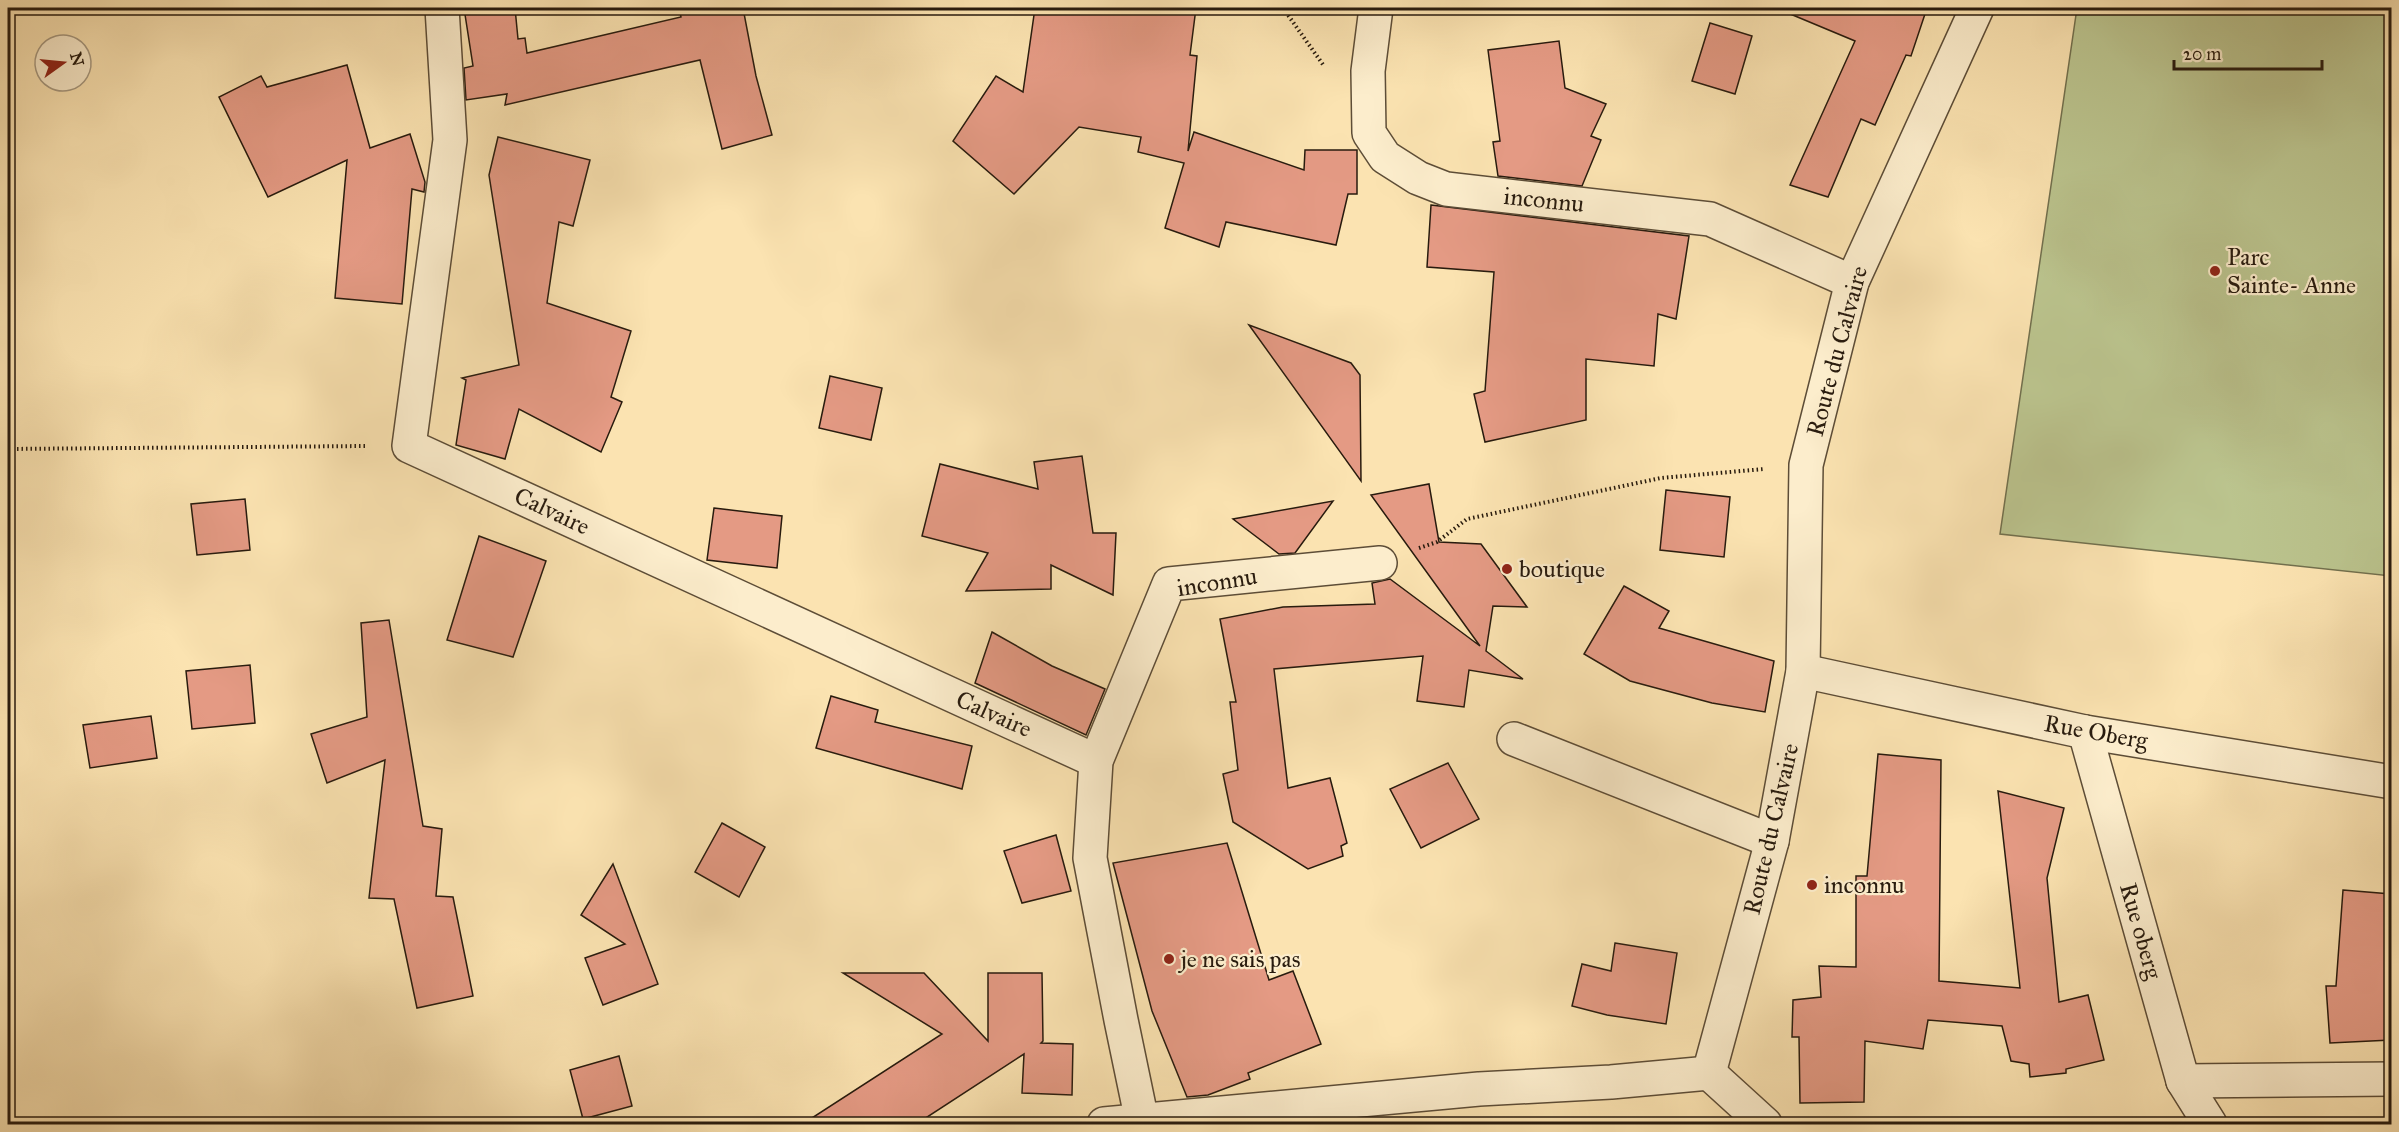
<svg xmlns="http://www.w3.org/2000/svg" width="2399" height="1132" font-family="'IM FELL Great Primer',serif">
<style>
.green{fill:#bbc48e;stroke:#72704e;stroke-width:1.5}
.building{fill:#e49a84;stroke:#281b0e;stroke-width:1.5}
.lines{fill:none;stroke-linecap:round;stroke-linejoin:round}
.minor-casing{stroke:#5d4d37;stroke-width:36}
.path{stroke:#281b0e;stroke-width:4;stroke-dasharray:1.5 3;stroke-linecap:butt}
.minor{stroke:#fcedcc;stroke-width:33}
.poi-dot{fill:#8f2418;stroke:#fcedcc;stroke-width:2}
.labels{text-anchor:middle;stroke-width:4.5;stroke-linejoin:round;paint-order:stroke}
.street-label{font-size:24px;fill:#281b0e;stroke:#fcedcc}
.poi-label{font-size:24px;fill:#281b0e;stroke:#fcedcc;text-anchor:start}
</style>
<rect width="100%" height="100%" fill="#fbe3b1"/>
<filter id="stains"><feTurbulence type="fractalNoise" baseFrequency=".00333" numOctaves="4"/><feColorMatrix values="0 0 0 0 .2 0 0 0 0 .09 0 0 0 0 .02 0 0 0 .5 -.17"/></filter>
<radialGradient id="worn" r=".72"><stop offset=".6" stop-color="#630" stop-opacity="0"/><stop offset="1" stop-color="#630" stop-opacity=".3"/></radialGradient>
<polygon class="green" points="2077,8 2391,8 2391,576 2000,534"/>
<g class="building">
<polygon points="464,8 515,8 518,39 525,38 527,53 681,17 679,8 743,8 756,76 772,135 722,149 700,60 505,105 507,94 466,100 464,68 473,66"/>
<polygon points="1035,8 1105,8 1152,12 1153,8 1196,8 1190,55 1197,56 1188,151 1194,132 1304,170 1305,150 1357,150 1357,194 1348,194 1336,245 1226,222 1219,247 1165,228 1184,163 1138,152 1141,137 1079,127 1014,194 953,141 996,76 1023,92"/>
<polygon points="1776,8 1927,8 1911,56 1906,55 1875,125 1861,119 1828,197 1790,185 1855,41"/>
<polygon points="1710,23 1752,36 1735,94 1692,81"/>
<polygon points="1559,41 1565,88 1606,104 1591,136 1601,140 1582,186 1498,176 1493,142 1500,141 1488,50"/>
<polygon points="347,65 370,148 410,134 425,182 424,192 412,189 402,304 335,298 347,160 268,197 219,97 261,76 267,87"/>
<polygon points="498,137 590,160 573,226 559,222 547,303 631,331 611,397 622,402 601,452 519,409 505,459 456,445 466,380 462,378 519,365 489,175"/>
<polygon points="1431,205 1689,236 1676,319 1658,314 1654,366 1586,359 1586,420 1485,442 1474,394 1485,391 1494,272 1427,267"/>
<polygon points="1249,325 1351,363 1360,375 1361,481"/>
<polygon points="830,376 882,388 871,440 819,428"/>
<polygon points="1082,456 1093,533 1116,533 1113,595 1051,565 1051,589 966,591 988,553 922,536 940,464 1038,489 1034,462"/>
<polygon points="1429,484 1439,542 1481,544 1527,607 1493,606 1486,651 1523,679 1469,670 1464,707 1417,701 1423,656 1274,669 1288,788 1330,778 1347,843 1341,846 1343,856 1308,869 1233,822 1223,774 1238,770 1230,702 1236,702 1220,619 1283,607 1375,604 1372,583 1390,579 1480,646 1371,495"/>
<polygon points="1666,490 1730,497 1724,557 1660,550"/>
<polygon points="245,499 250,550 197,555 191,504"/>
<polygon points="1333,501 1295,553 1279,554 1233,519"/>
<polygon points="714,508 782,516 777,568 707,560"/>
<polygon points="479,536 546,561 513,657 447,640"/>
<polygon points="1624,586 1669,611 1659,628 1774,661 1765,712 1712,703 1630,681 1584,654"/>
<polygon points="389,620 423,826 442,829 436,896 453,897 473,996 417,1008 394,899 369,898 385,760 327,783 311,734 367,717 361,623"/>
<polygon points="992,632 1052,666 1105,689 1086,735 975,683"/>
<polygon points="250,665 255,723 192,729 186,671"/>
<polygon points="831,696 878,710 875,722 972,746 962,789 816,748"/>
<polygon points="151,716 157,758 90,768 83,725"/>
<polygon points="1878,754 1941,760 1939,981 2020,988 1998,791 2064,808 2047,878 2059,1002 2088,995 2104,1060 2066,1069 2066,1073 2030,1077 2029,1064 2011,1061 2002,1026 1928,1020 1923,1049 1865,1041 1864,1102 1800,1103 1799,1037 1792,1037 1793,1000 1821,997 1819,966 1856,967 1856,876 1867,876"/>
<polygon points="1448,763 1479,819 1421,848 1390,789"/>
<polygon points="722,823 765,847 739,897 695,872"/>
<polygon points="1056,835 1071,891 1022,903 1004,851"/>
<polygon points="1227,843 1269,980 1293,971 1321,1044 1248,1073 1250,1079 1208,1095 1187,1097 1152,1011 1113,863"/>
<polygon points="613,864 658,984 603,1005 585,958 625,944 581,915"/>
<polygon points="2343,890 2391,894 2391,1040 2330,1043 2326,986 2336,986"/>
<polygon points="1615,943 1677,953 1666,1024 1607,1015 1572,1006 1582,964 1611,971"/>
<polygon points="843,973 924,973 988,1041 988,973 1042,973 1043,1041 1041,1043 1073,1044 1072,1095 1022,1093 1024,1054 915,1125 801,1125 942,1034"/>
<polygon points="619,1056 632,1106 583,1119 570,1070"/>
</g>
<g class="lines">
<defs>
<g id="minor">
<polyline points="442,8 450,140 409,446 1096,761"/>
<polyline points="1376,8 1368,71 1369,133 1385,157 1418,178 1446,189 1710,219 1852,282"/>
<polyline points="1803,671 2085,732 2392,782"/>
<polyline points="2085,732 2183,1081 2210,1124"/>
<polyline points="1514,739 1772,841"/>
<polyline points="1709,1073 1772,841 1803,671 1806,465 1852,282 1977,8"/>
<polyline points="1709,1073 1765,1124"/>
<polyline points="2183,1081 2392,1079"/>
<polyline points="1142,1121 1121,1020 1090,858 1096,761 1169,584 1380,563"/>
<polyline points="1104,1124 1479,1089 1611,1082 1709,1073"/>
</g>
</defs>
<use href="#minor" class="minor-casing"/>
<g class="path">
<polyline points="1283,8 1324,66"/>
<polyline points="8,449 366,446"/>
<polyline points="1419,548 1437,542 1467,519 1661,478 1764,469"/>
</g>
<use href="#minor" class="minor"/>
</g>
<g class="poi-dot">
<circle cx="2215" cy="271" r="6"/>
<circle cx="1507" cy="569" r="6"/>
<circle cx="1812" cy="885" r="6"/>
<circle cx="1169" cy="959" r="6"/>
</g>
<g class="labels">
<g class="street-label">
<text transform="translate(1544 200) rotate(6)" y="8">inconnu</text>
<text transform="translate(1837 351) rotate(-75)" y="8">Route du Calvaire</text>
<text transform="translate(552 511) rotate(25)" y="8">Calvaire</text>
<text transform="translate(1217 582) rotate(-9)" y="8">inconnu</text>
<text transform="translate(994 714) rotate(24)" y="8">Calvaire</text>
<text transform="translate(2096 732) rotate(10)" y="8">Rue Oberg</text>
<text transform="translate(1771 829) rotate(-77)" y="8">Route du Calvaire</text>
<text transform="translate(2141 931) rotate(74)" y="8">Rue oberg</text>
</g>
<g class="poi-label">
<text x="2227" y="265">Parc<tspan x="2227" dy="28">Sainte- Anne</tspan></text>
<text x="1519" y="577">boutique</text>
<text x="1824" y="893">inconnu</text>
<text x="1181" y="967">je ne sais pas</text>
</g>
</g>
<rect width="2399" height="1132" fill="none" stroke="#fbe3b1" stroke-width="30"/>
<rect x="9" y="9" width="2381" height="1114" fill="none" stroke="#281b0e" stroke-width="3"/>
<rect x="15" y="15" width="2369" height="1102" fill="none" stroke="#281b0e" stroke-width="1.5"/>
<g transform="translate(63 63) rotate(75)"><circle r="28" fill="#fcedcc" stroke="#a79980" stroke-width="1.5"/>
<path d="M0-4.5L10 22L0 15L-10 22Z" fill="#8f2418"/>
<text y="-9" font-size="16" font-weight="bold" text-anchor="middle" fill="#281b0e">N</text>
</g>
<path d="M2174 60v9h148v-9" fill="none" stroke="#281b0e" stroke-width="3"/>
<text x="2183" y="60" font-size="18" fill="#281b0e" stroke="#fcedcc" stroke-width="4.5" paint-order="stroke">20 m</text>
<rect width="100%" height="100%" filter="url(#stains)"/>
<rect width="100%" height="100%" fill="url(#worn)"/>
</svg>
